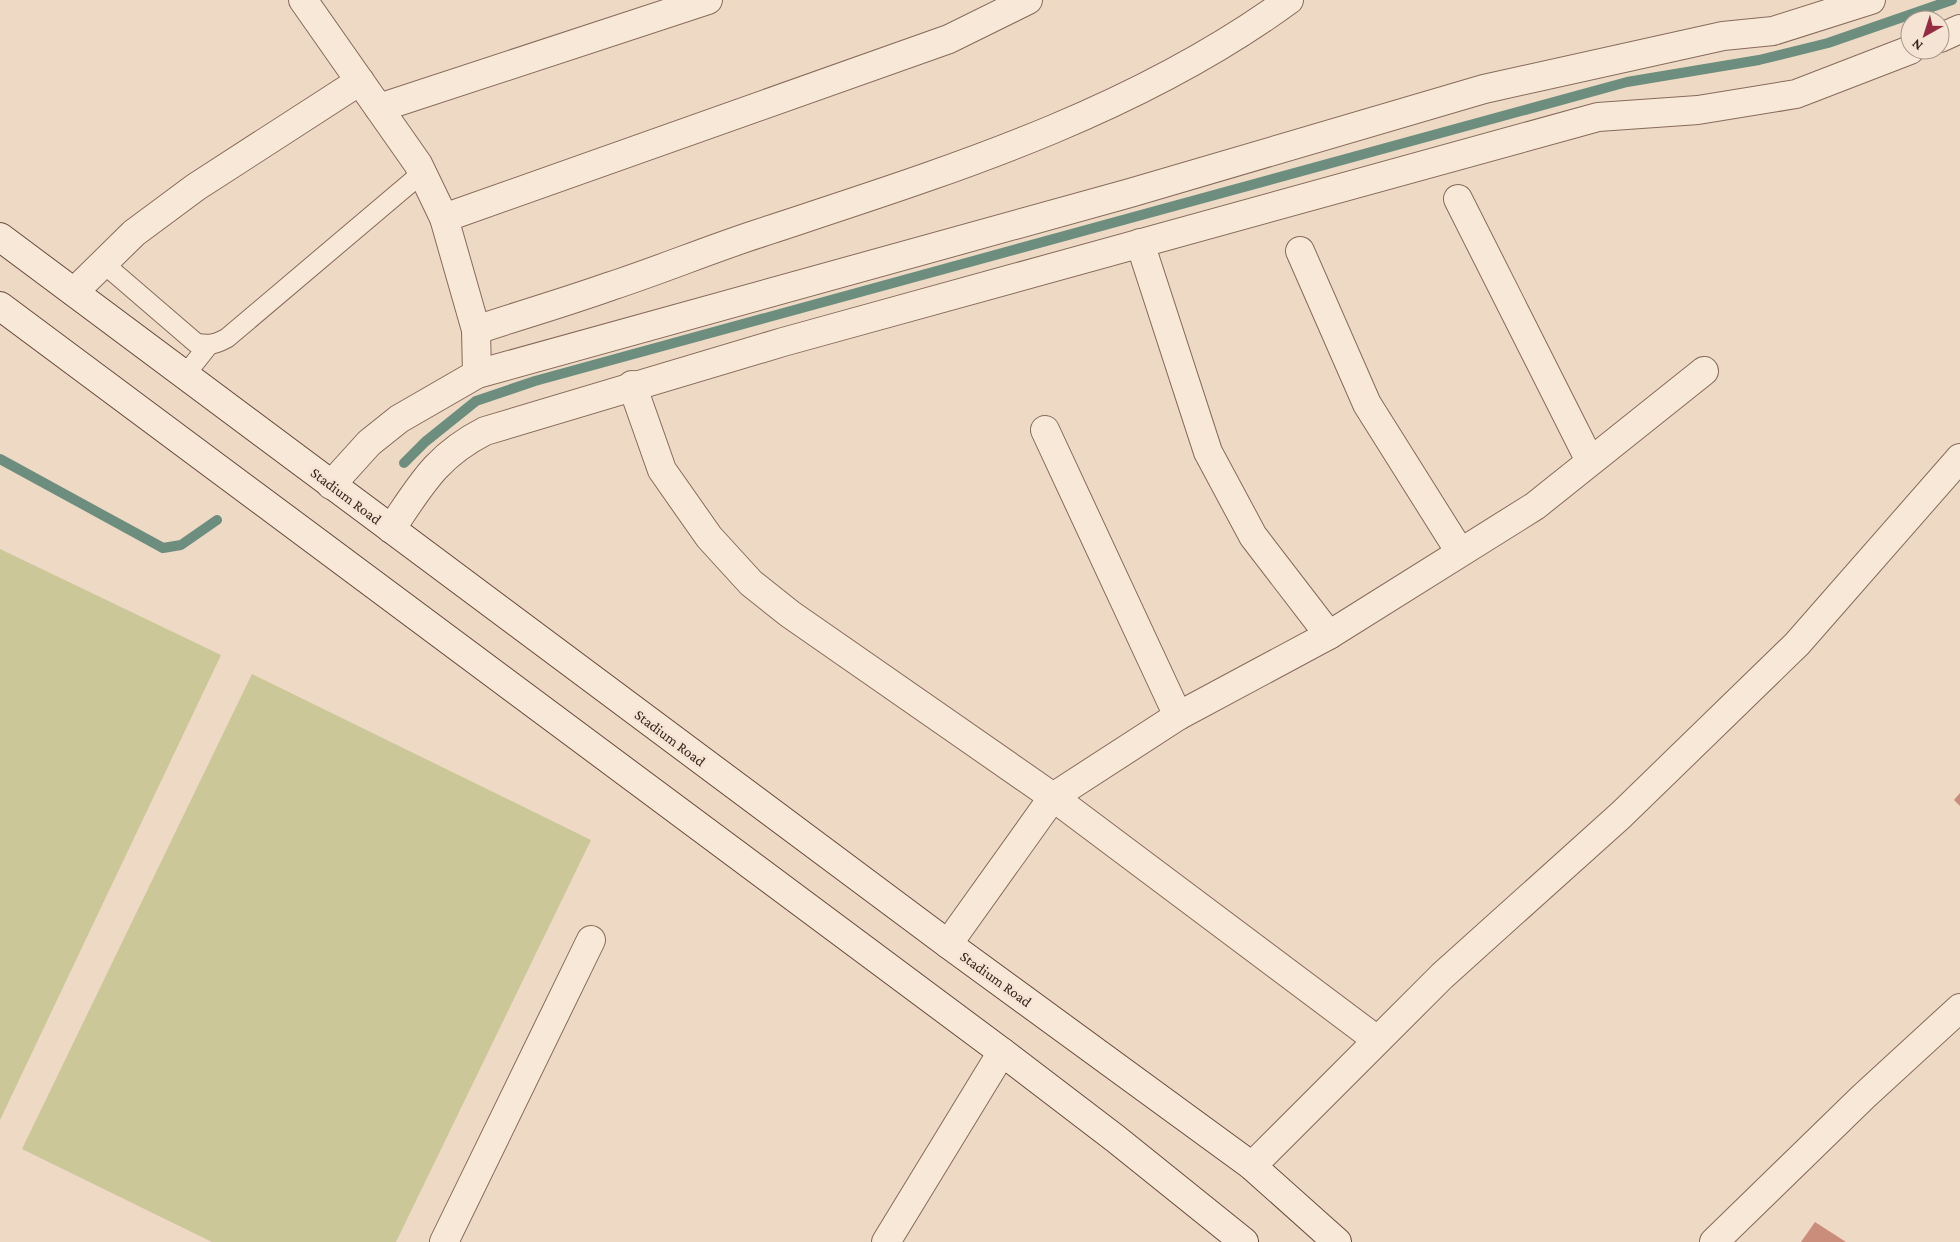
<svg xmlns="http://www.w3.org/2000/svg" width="1960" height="1242" font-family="'Crimson Pro',serif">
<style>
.green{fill:#cbc798}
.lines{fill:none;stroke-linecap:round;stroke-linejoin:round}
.stream{stroke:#6d8e7f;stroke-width:10}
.building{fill:#ca8c7b}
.lane-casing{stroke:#876a5b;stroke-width:21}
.street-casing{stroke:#876a5b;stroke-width:30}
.secondary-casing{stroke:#694b3e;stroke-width:30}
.lane{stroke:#f8e8d7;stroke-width:19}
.street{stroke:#f8e8d7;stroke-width:28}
.secondary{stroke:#f8e8d7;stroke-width:28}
.labels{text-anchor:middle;stroke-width:5;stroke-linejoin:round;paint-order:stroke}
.street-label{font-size:15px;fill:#38261f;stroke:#f5e4d3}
</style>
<rect width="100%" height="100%" fill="#edd9c4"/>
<g class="green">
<polygon points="0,549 221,655 0,1120"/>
<polygon points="252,674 591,840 396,1242 212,1242 22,1149"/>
</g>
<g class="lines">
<g class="stream">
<polyline points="0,459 163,548 181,545 217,520"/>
<polyline points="404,463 425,442 476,401 535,381 1627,82 1759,60 1828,43 1952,0"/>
</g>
</g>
<g class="building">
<polygon points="1960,793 1960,806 1954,800"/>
<polygon points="1815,1222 1846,1242 1801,1242"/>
</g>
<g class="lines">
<defs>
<g id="lane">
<path d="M103,263L196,343C209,346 216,344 227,338L422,173"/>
<polyline points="185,375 208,346"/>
</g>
<g id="street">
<polyline points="303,0 418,164 444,218 476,330 477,374"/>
<polyline points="1940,38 1960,29"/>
<polyline points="379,108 708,0"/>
<polyline points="1458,199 1590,461"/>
<polyline points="444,218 949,39 1028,0"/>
<polyline points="1140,243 1208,452 1253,536 1329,635"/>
<polyline points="1300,251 1367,404 1460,552"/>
<polyline points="74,292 134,233 196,187 360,81"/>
<path d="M476,330C521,315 566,302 611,286C660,270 708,250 757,234C941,173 1130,116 1289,0"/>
<polyline points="632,385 662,470 709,537 751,583 790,614 1053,797 1377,1040"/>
<polyline points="1045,430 1178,716"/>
<polyline points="331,485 369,443 399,419 477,374 1130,193 1484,89 1723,36 1773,31 1871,0"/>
<path d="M391,529C421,485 436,456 485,431L783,342L1598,117L1698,110L1796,94L1910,50"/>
<polyline points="948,944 1053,797 1178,716 1329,635 1535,506 1704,371"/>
<polyline points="1252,1166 1442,976 1621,815 1797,644 1960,458"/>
<polyline points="444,1242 591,940"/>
<polyline points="886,1242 1002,1052"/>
<polyline points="1714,1242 1863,1097 1960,1008"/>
</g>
<g id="secondary">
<polyline points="0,237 948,944 1252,1166 1337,1242"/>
<polyline points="0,306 1002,1052 1116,1139 1244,1242"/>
</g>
</defs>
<use href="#lane" class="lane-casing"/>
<use href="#street" class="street-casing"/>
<use href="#secondary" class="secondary-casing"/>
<use href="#lane" class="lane"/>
<use href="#street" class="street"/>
<use href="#secondary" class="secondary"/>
</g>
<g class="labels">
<g class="street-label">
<text transform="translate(346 496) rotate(37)" y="5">Stadium Road</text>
<text transform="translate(670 738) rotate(37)" y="5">Stadium Road</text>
<text transform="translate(996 979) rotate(36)" y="5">Stadium Road</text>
</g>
</g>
<g transform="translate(1925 35) rotate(219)"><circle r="24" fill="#f5e4d3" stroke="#a9988b"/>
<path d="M0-4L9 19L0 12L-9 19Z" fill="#952c42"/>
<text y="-8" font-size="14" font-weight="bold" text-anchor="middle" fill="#38261f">N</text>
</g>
</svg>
